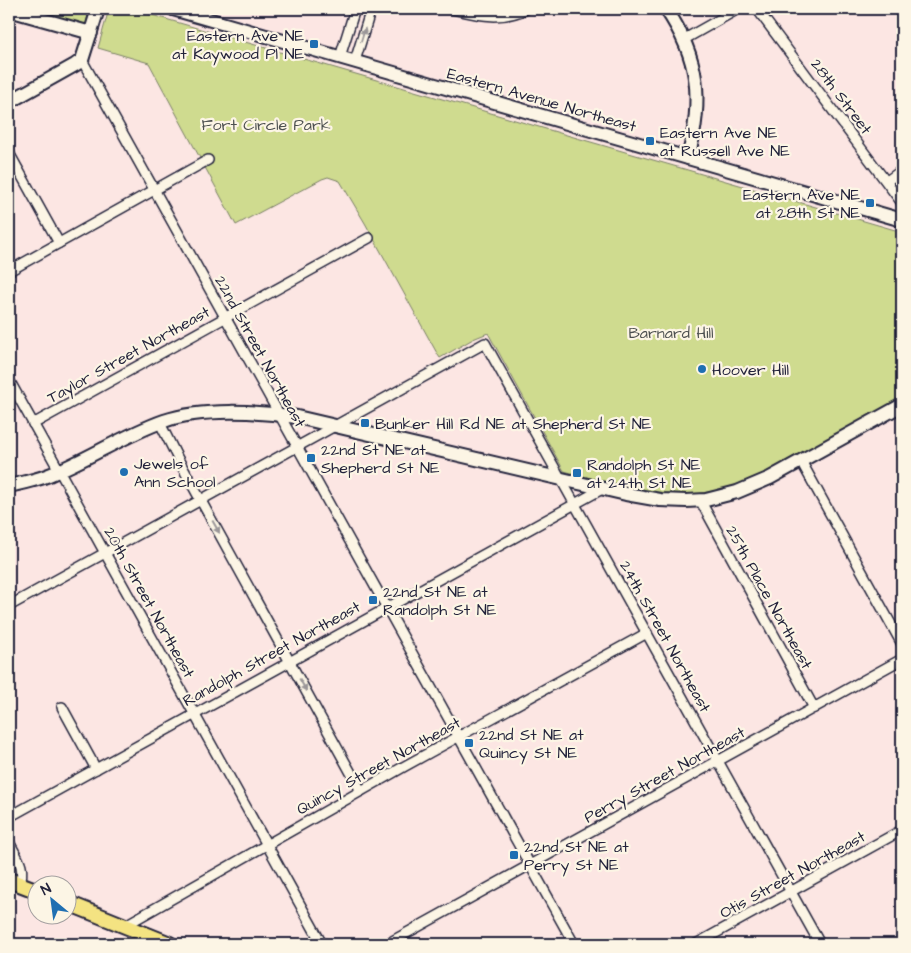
<svg xmlns="http://www.w3.org/2000/svg" width="911" height="953" font-family="'Architects Daughter',sans-serif">
<style>
.green{fill:#cfdb8f;stroke:#787e65}
.lines{fill:none;stroke-linecap:round;stroke-linejoin:round}
.street-casing{stroke:#22223b;stroke-width:12}
.secondary-casing{stroke:#22223b;stroke-width:16}
.primary-casing{stroke:#22223b;stroke-width:18}
.street{stroke:#fcf5e5;stroke-width:9}
.secondary{stroke:#fcf5e5;stroke-width:12}
.primary{stroke:#f4e382;stroke-width:14}
.oneway{fill:#9a9698}
.poi-dot{fill:#1f6fb2;stroke:#fcf5e5;stroke-width:2}
.labels{text-anchor:middle;stroke-width:4.5;stroke-linejoin:round;paint-order:stroke}
.poi-label{font-size:16px;fill:#22223b;stroke:#fcf5e5;text-anchor:start}
.street-label{font-size:16px;fill:#22223b;stroke:#fcf5e5}
.park-label{font-size:16px;fill:#4d5050;stroke:#fcf5e5}
</style>
<rect width="100%" height="100%" fill="#fce6e3"/>
<filter id="ink" filterUnits="userSpaceOnUse"><feTurbulence type="fractalNoise" baseFrequency=".02" numOctaves="2"/><feDisplacementMap in="SourceGraphic" scale="10" xChannelSelector="R" yChannelSelector="G"/><feConvolveMatrix kernelMatrix="1 2 1 2 8 2 1 2 1" color-interpolation-filters="sRGB"/></filter>
<g filter="url(#ink)">
<g class="green">
<polygon points="27,9 89,9 86,25"/>
<polygon points="109,9 131,9 902,232 902,398 793,457 767,472 739,486 697,494 659,493 620,486 564,471 488,333 473,339 440,358 438,355 365,223 340,181 328,177 322,179 236,225 149,63 98,48"/>
</g>
<g class="lines">
<defs>
<g id="street">
<path d="M452,9C479,15 500,21 526,9"/>
<polyline points="757,9 902,203"/>
<polyline points="683,40 738,9"/>
<polyline points="340,57 355,9"/>
<polyline points="82,60 574,944"/>
<polyline points="355,61 371,9"/>
<polyline points="9,153 59,243"/>
<polyline points="887,181 902,170"/>
<polyline points="9,271 208,160"/>
<polyline points="9,380 322,944"/>
<polyline points="160,423 178,459 361,791"/>
<polyline points="33,424 369,238"/>
<polyline points="801,461 902,644"/>
<polyline points="700,500 814,708"/>
<polyline points="9,606 485,343 820,944"/>
<polyline points="62,707 96,769"/>
<polyline points="9,817 602,489"/>
<path d="M9,842C16,856 27,868 19,884"/>
<polyline points="124,926 405,766 647,633"/>
<polyline points="141,944 145,934"/>
<polyline points="387,944 902,659"/>
<polyline points="696,944 902,830"/>
</g>
<g id="secondary">
<polyline points="173,9 902,220"/>
<path d="M666,9C700,59 703,100 688,158"/>
<polyline points="9,10 91,33"/>
<polyline points="9,102 75,65 82,60 98,9"/>
<path d="M9,486C22,483 37,480 49,475C89,459 124,435 164,421C200,408 260,411 297,417L626,494L660,500L686,501L706,500L737,492L770,478L902,405"/>
</g>
<g id="primary">
<polyline points="9,880 38,891"/>
<polyline points="68,903 170,944"/>
</g>
</defs>
<use href="#street" class="street-casing"/>
<use href="#secondary" class="secondary-casing"/>
<use href="#primary" class="primary-casing"/>
<use href="#street" class="street"/>
<use href="#secondary" class="secondary"/>
<use href="#primary" class="primary"/>
</g>
<defs><path id="oneway-solid" d="M-6-.8H1V-3.2L6.5 0L1 3.2V.8H-6Z" transform="scale(1.25)"/></defs>
<g class="oneway">
<use href="#oneway-solid" transform="translate(363 35) rotate(-73)"/>
<use href="#oneway-solid" transform="translate(216 527) rotate(61)"/>
<use href="#oneway-solid" transform="translate(303 685) rotate(61)"/>
</g>
</g>
<g class="poi-dot">
<rect x="309" y="39" width="10" height="10" rx="2.5"/>
<rect x="645" y="136" width="10" height="10" rx="2.5"/>
<rect x="865" y="198" width="10" height="10" rx="2.5"/>
<circle cx="702" cy="369" r="5"/>
<rect x="360" y="418" width="10" height="10" rx="2.5"/>
<rect x="306" y="453" width="10" height="10" rx="2.5"/>
<circle cx="124" cy="472" r="5"/>
<rect x="572" y="468" width="10" height="10" rx="2.5"/>
<rect x="368" y="595" width="10" height="10" rx="2.5"/>
<rect x="464" y="738" width="10" height="10" rx="2.5"/>
<rect x="509" y="850" width="10" height="10" rx="2.5"/>
</g>
<g class="labels">
<g class="poi-label">
<text x="304" y="41" text-anchor="end">Eastern Ave NE<tspan x="304" dy="18">at Kaywood Pl NE</tspan></text>
<text x="660" y="138">Eastern Ave NE<tspan x="660" dy="18">at Russell Ave NE</tspan></text>
<text x="860" y="200" text-anchor="end">Eastern Ave NE<tspan x="860" dy="18">at 28th St NE</tspan></text>
<text x="712" y="375">Hoover Hill</text>
<text x="375" y="429">Bunker Hill Rd NE at Shepherd St NE</text>
<text x="321" y="455">22nd St NE at<tspan x="321" dy="18">Shepherd St NE</tspan></text>
<text x="134" y="469">Jewels of<tspan x="134" dy="18">Ann School</tspan></text>
<text x="587" y="470">Randolph St NE<tspan x="587" dy="18">at 24th St NE</tspan></text>
<text x="383" y="597">22nd St NE at<tspan x="383" dy="18">Randolph St NE</tspan></text>
<text x="479" y="740">22nd St NE at<tspan x="479" dy="18">Quincy St NE</tspan></text>
<text x="524" y="852">22nd St NE at<tspan x="524" dy="18">Perry St NE</tspan></text>
</g>
<g class="street-label">
<text transform="translate(842 96) rotate(53)" y="6">28th Street</text>
<text transform="translate(542 99) rotate(16)" y="6">Eastern Avenue Northeast</text>
<text transform="translate(261 351) rotate(61)" y="6">22nd Street Northeast</text>
<text transform="translate(128 354) rotate(-29)" y="6">Taylor Street Northeast</text>
<text transform="translate(770 597) rotate(61)" y="6">25th Place Northeast</text>
<text transform="translate(150 602) rotate(61)" y="6">20th Street Northeast</text>
<text transform="translate(666 636) rotate(61)" y="6">24th Street Northeast</text>
<text transform="translate(271 653) rotate(-29)" y="6">Randolph Street Northeast</text>
<text transform="translate(378 765) rotate(-29)" y="6">Quincy Street Northeast</text>
<text transform="translate(664 774) rotate(-29)" y="6">Perry Street Northeast</text>
<text transform="translate(792 874) rotate(-29)" y="6">Otis Street Northeast</text>
</g>
<g class="park-label">
<text x="266" y="130">Fort Circle Park</text>
<text x="671" y="338">Barnard Hill</text>
</g>
</g>
<rect width="911" height="953" fill="none" stroke="#fcf5e5" stroke-width="30"/>
<rect x="15" y="15" width="881" height="923" fill="none" stroke="#22223b" stroke-width="2" filter="url(#ink)"/>
<g transform="translate(52 900) rotate(331)"><circle r="24" fill="#fcf5e5" stroke="#a5a1a1"/>
<path d="M0-4L9 19L0 12L-9 19Z" fill="#1f6fb2"/>
<text y="-8" font-size="14" font-weight="bold" text-anchor="middle" fill="#22223b">N</text>
</g>
</svg>
